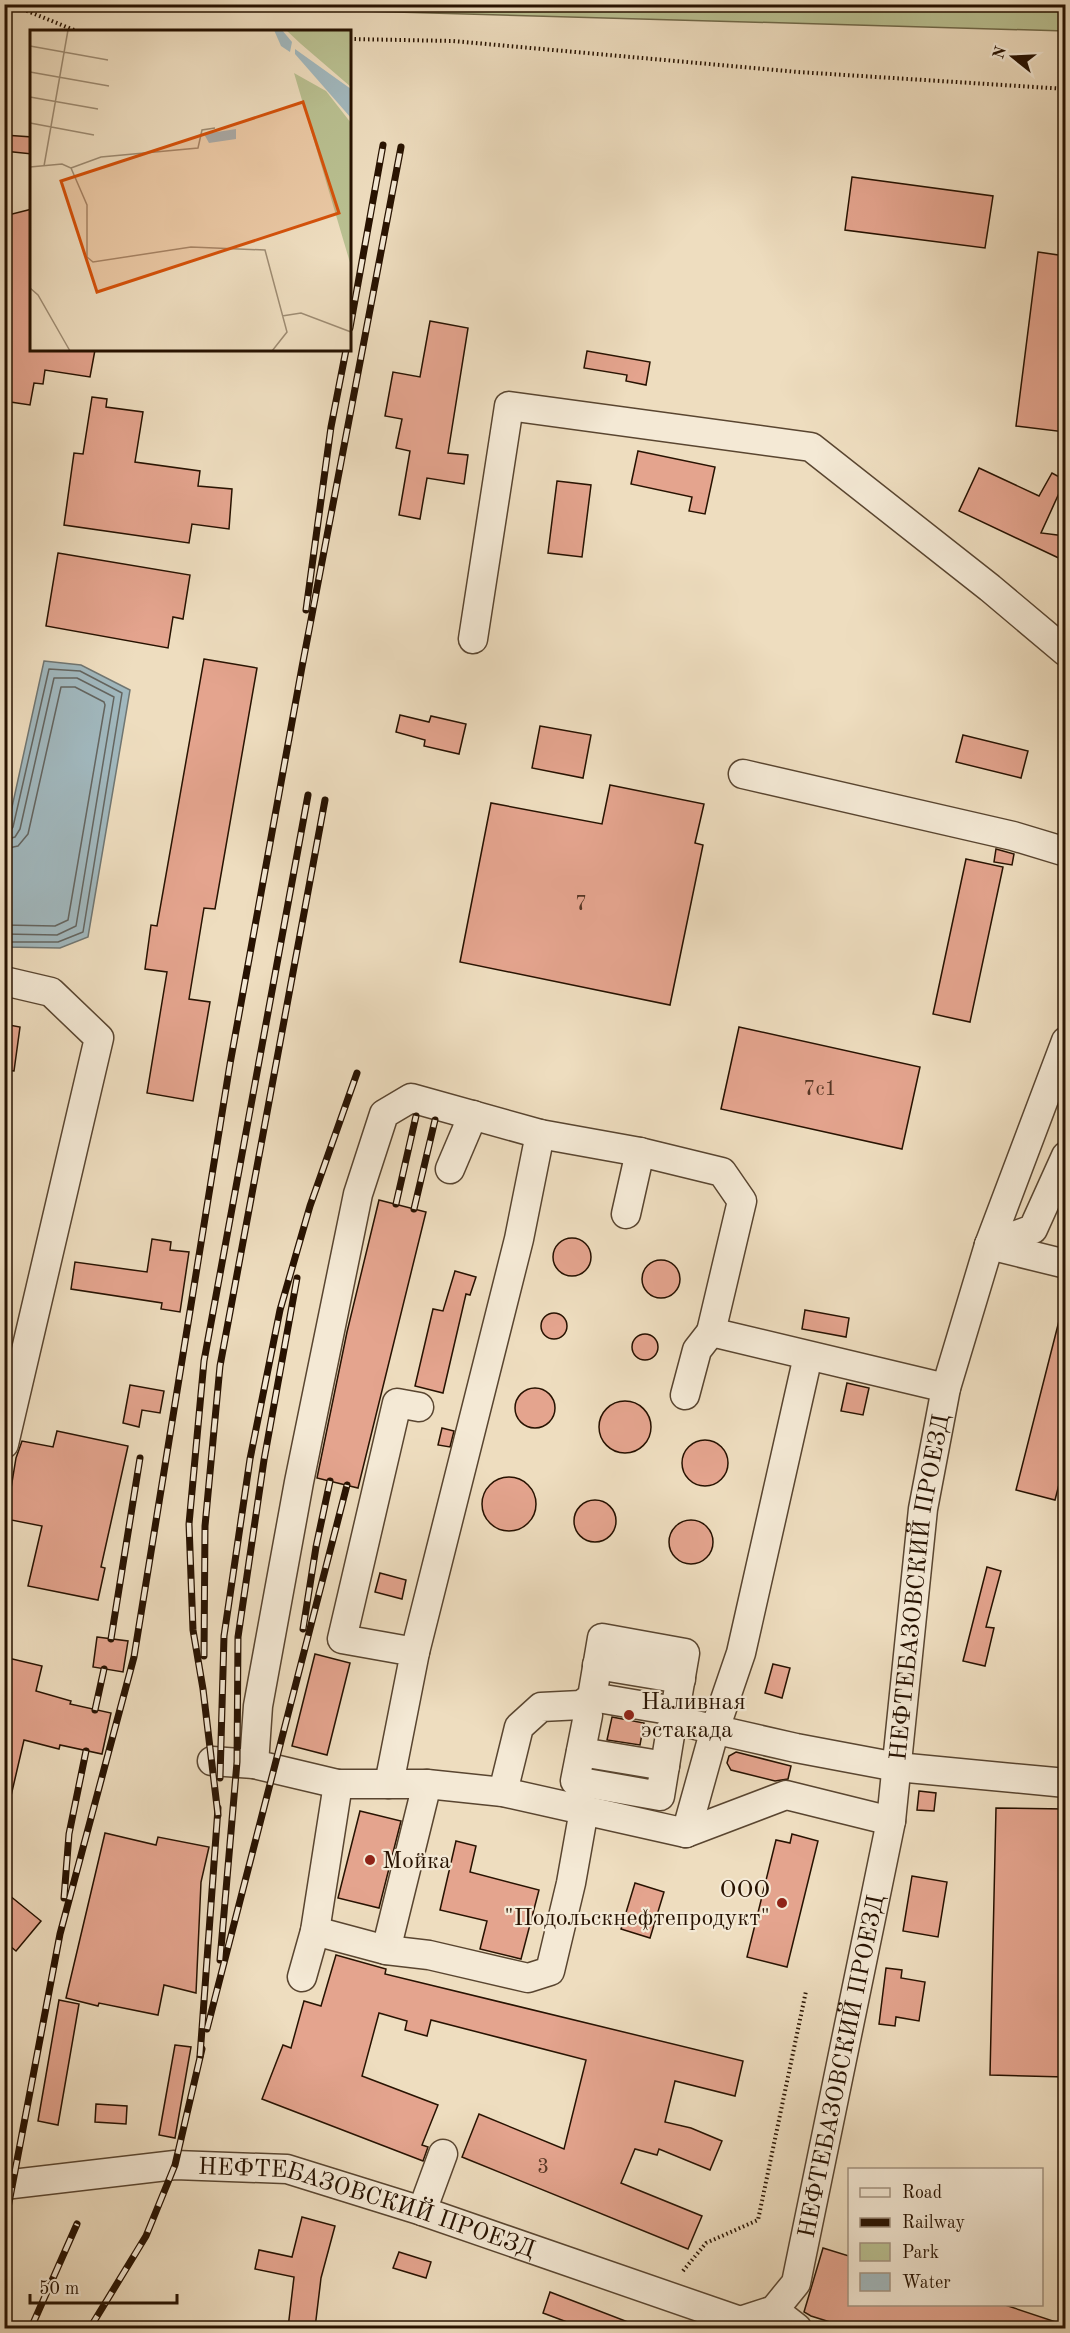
<svg xmlns="http://www.w3.org/2000/svg" width="1070" height="2333" font-family="'Old Standard TT',serif">
<style>
.green{fill:#b9c091;stroke:#706949;stroke-width:1.5}
.water{fill:#a1b8be;stroke:#707672;stroke-width:1.5}
.lines{fill:none;stroke-linecap:round;stroke-linejoin:round}
.shore{stroke:#646560;stroke-width:1.5}
.building{fill:#e4a48e;stroke:#271201;stroke-width:1.5}
.minor-casing{stroke:#594530;stroke-width:31}
.path{stroke:#271201;stroke-width:4;stroke-dasharray:1.5 3;stroke-linecap:butt}
.minor{stroke:#f4e9d5;stroke-width:28}
.rail-casing{stroke:#271201;stroke-width:7}
.rail{stroke:#f4e9d5;stroke-width:4.5;stroke-dasharray:14;stroke-linecap:butt}
.poi-dot{fill:#8f2418;stroke:#f4e9d5;stroke-width:2}
.labels{text-anchor:middle;stroke-width:4.5;stroke-linejoin:round;paint-order:stroke}
.number-label{font-size:21px;fill:#563624}
.street-label{font-size:24px;fill:#271201;stroke:#f4e9d5}
.poi-label{font-size:24px;fill:#271201;stroke:#f4e9d5;text-anchor:start}
.inset-road{fill:none;stroke:#9e8c73;stroke-width:1.5}
.view{fill:#d5520b;fill-opacity:0.15;stroke:#d5520b;stroke-width:3}
.inset-edge{fill:none;stroke:#271201;stroke-width:3}
</style>
<rect width="100%" height="100%" fill="#eeddbf"/>
<filter id="stains"><feTurbulence type="fractalNoise" baseFrequency=".00333" numOctaves="4"/><feColorMatrix values="0 0 0 0 .2 0 0 0 0 .09 0 0 0 0 .02 0 0 0 .5 -.17"/></filter>
<radialGradient id="worn" r=".72"><stop offset=".6" stop-color="#630" stop-opacity="0"/><stop offset="1" stop-color="#630" stop-opacity=".3"/></radialGradient>
<polygon class="green" points="1065,4 1065,31 152,5 152,4"/>
<polygon class="water" points="44,661 81,665 130,690 88,937 60,948 5,947 5,839"/>
<g class="lines">
<g class="shore">
<polyline points="4,832 10,831 13,827 49,669 80,671 122,693 83,932 58,942 4,942"/>
<polyline points="4,840 15,837 20,829 54,678 77,678 114,697 76,926 57,935 4,934"/>
<polyline points="4,849 18,846 28,834 61,687 75,687 104,702 105,705 68,920 55,926 4,925"/>
</g>
</g>
<g class="building">
<polygon points="4,135 32,137 32,154 4,151"/>
<polygon points="852,177 993,196 985,248 845,230"/>
<polygon points="32,209 32,350 95,350 90,377 45,370 43,384 34,383 30,405 4,401 4,216"/>
<polygon points="1038,252 1065,256 1065,432 1016,426"/>
<polygon points="430,321 468,328 448,453 468,455 464,484 427,478 420,519 399,515 410,451 396,448 402,419 385,416 393,372 420,377"/>
<polygon points="587,351 650,362 646,385 626,381 627,375 584,368"/>
<polygon points="92,397 107,399 106,407 143,412 135,462 200,471 198,486 232,489 229,529 192,524 189,543 64,525 74,453 83,454"/>
<polygon points="638,451 715,467 705,514 689,511 692,497 631,484"/>
<polygon points="979,468 1039,496 1052,473 1065,480 1041,533 1065,536 1065,561 959,511"/>
<polygon points="557,481 591,485 582,557 548,553"/>
<polygon points="58,553 190,575 183,619 173,617 168,648 46,626"/>
<polygon points="204,659 257,668 215,909 204,908 189,999 210,1002 193,1101 147,1093 167,972 145,969 151,925 157,926"/>
<polygon points="400,715 429,722 431,716 466,724 459,754 424,746 425,740 396,732"/>
<polygon points="540,726 591,735 583,778 532,768"/>
<polygon points="963,735 1028,751 1021,778 956,762"/>
<polygon points="610,785 704,804 695,843 703,845 670,1005 460,962 491,803 602,824"/>
<polygon points="996,849 1014,854 1012,865 994,862"/>
<polygon points="966,859 1003,867 970,1022 933,1014"/>
<polygon points="4,1024 20,1027 14,1071 4,1070"/>
<polygon points="739,1027 920,1067 902,1149 721,1109"/>
<polygon points="379,1200 426,1212 358,1488 317,1478 347,1332"/>
<circle cx="572" cy="1257" r="19"/>
<polygon points="152,1239 171,1242 170,1250 189,1252 180,1312 161,1309 162,1303 71,1289 75,1262 147,1272"/>
<circle cx="661" cy="1279" r="19"/>
<polygon points="455,1271 476,1277 470,1295 466,1294 443,1393 415,1386 433,1309 443,1311"/>
<polygon points="805,1310 849,1318 846,1337 802,1329"/>
<circle cx="554" cy="1326" r="13"/>
<polygon points="1060,1317 1065,1318 1065,1461 1055,1500 1016,1490"/>
<circle cx="645" cy="1347" r="13"/>
<polygon points="847,1383 869,1388 863,1415 841,1411"/>
<polygon points="130,1385 164,1391 160,1413 142,1410 139,1427 123,1423"/>
<circle cx="535" cy="1408" r="20"/>
<circle cx="625" cy="1427" r="26"/>
<polygon points="442,1428 454,1431 450,1447 438,1445"/>
<polygon points="57,1431 128,1446 101,1567 105,1568 98,1600 28,1586 42,1526 6,1519 16,1458 22,1441 53,1447"/>
<circle cx="705" cy="1463" r="23"/>
<circle cx="509" cy="1504" r="27"/>
<circle cx="595" cy="1521" r="21"/>
<circle cx="691" cy="1542" r="22"/>
<polygon points="987,1567 1001,1571 986,1627 994,1628 985,1666 963,1661"/>
<polygon points="380,1573 406,1580 402,1599 375,1592"/>
<polygon points="97,1637 128,1641 123,1672 93,1667"/>
<polygon points="315,1654 350,1663 327,1755 292,1746"/>
<polygon points="4,1657 42,1666 36,1691 71,1701 70,1704 111,1713 102,1754 60,1745 59,1749 24,1740 11,1796 4,1795"/>
<polygon points="773,1664 790,1668 782,1698 765,1693"/>
<polygon points="612,1717 644,1723 640,1745 607,1740"/>
<polygon points="736,1752 791,1766 788,1779 775,1781 731,1770 727,1763 729,1756"/>
<polygon points="919,1791 936,1793 934,1811 917,1810"/>
<polygon points="996,1808 1065,1809 1065,2077 990,2075"/>
<polygon points="360,1811 401,1821 379,1908 338,1898"/>
<polygon points="105,1833 156,1845 158,1837 209,1847 201,1882 196,1993 164,1985 158,2015 99,2003 98,2006 66,1998"/>
<polygon points="792,1834 818,1841 787,1967 747,1957 776,1840 790,1843"/>
<polygon points="456,1841 476,1846 470,1872 539,1890 521,1959 480,1949 487,1921 440,1910"/>
<polygon points="912,1876 947,1882 938,1937 903,1931"/>
<polygon points="635,1883 664,1892 650,1938 621,1929"/>
<polygon points="4,1891 41,1921 16,1951 4,1941"/>
<polygon points="336,1955 386,1969 385,1974 418,1982 743,2061 735,2096 675,2081 665,2122 691,2128 722,2141 710,2170 659,2149 657,2155 635,2149 621,2183 702,2216 688,2249 462,2157 479,2114 564,2149 586,2060 431,2020 427,2036 405,2030 407,2021 379,2013 362,2076 438,2105 422,2145 428,2147 423,2161 262,2099 283,2045 291,2048 304,2001 321,2006"/>
<polygon points="886,1968 902,1970 901,1978 925,1982 919,2021 896,2017 895,2026 879,2024"/>
<polygon points="59,2000 79,2004 58,2125 38,2121"/>
<polygon points="175,2045 191,2047 175,2138 159,2135"/>
<polygon points="96,2104 127,2106 126,2124 95,2122"/>
<polygon points="302,2217 335,2226 321,2278 315,2328 288,2328 294,2277 255,2269 259,2250 292,2257"/>
<polygon points="823,2248 849,2256 849,2304 1002,2304 1065,2325 1065,2328 849,2328 811,2316 804,2312"/>
<polygon points="399,2252 431,2262 426,2278 393,2268"/>
<polygon points="550,2292 641,2327 641,2328 583,2328 543,2313"/>
</g>
<g class="lines">
<defs>
<g id="minor">
<polyline points="473,639 509,406 811,447 990,588 1066,652"/>
<polyline points="743,774 1013,836 1066,852"/>
<polyline points="4,981 51,992 99,1038 4,1444"/>
<polyline points="450,1169 473,1115"/>
<polyline points="626,1214 640,1152"/>
<polyline points="989,1245 1033,1229 1066,1156"/>
<polyline points="989,1245 1066,1264"/>
<polyline points="685,1395 697,1350 711,1332"/>
<polyline points="415,1652 519,1239 540,1134"/>
<polyline points="597,1665 681,1679"/>
<polyline points="592,1697 675,1711"/>
<polyline points="581,1705 588,1715 575,1781 660,1796 671,1729 682,1722"/>
<polyline points="581,1752 665,1766"/>
<polyline points="212,1761 254,1764"/>
<polyline points="338,1784 254,1764 258,1706 299,1482 358,1194 384,1114 411,1098 540,1134 640,1152 722,1172 742,1201 711,1332 946,1388"/>
<polyline points="389,1784 415,1652 342,1639 397,1403 419,1407"/>
<polyline points="503,1792 519,1727 541,1707 581,1705 592,1697 602,1638 685,1653 675,1711 682,1722 796,1748 897,1767 1066,1783"/>
<polyline points="686,1833 715,1729 741,1653 808,1356"/>
<polyline points="315,1931 386,1950 429,1955 528,1978 550,1971 571,1883 584,1810"/>
<polyline points="386,1950 427,1784"/>
<polyline points="302,1977 315,1931 338,1784 427,1784 503,1792 686,1833 786,1795 891,1821"/>
<path id="s1" d="M4,2185L175,2165L287,2169L422,2211L740,2321L774,2310L796,2283L891,1821L923,1509L946,1388L989,1245L1066,1041"/>
<polyline points="422,2211 443,2154"/>
<polyline points="774,2310 797,2328"/>
</g>
</defs>
<use href="#minor" class="minor-casing"/>
<g class="path">
<polyline points="10,4 79,32"/>
<polyline points="350,39 453,41 798,72 1066,89"/>
<polyline points="683,2271 706,2243 758,2220 806,1991"/>
</g>
<use href="#minor" class="minor"/>
<defs>
<g id="rail">
<polyline points="350,328 383,145"/>
<polyline points="306,610 331,427 346,350"/>
<polyline points="396,1204 416,1116"/>
<polyline points="414,1209 435,1120"/>
<polyline points="303,1629 316,1547 330,1481"/>
<polyline points="111,1639 140,1458"/>
<polyline points="204,1656 205,1526 220,1366 325,800"/>
<polyline points="95,1710 104,1669"/>
<polyline points="220,1778 224,1636 250,1459 280,1310 310,1206 357,1073"/>
<polyline points="218,1815 203,1689 193,1630 189,1524 204,1361 308,795"/>
<polyline points="64,1898 69,1834 86,1751"/>
<polyline points="220,1960 237,1762 238,1637 264,1460 297,1278"/>
<polyline points="207,2029 347,1485"/>
<polyline points="200,2056 218,1808"/>
<polyline points="4,2229 60,1934 134,1657 230,1064 302,667 401,147"/>
<polyline points="31,2328 77,2224"/>
<polyline points="90,2328 146,2236 175,2165 202,2049"/>
</g>
</defs>
<use href="#rail" class="rail-casing"/>
<use href="#rail" class="rail"/>
</g>
<g class="poi-dot">
<circle cx="629" cy="1715" r="6"/>
<circle cx="370" cy="1860" r="6"/>
<circle cx="782" cy="1903" r="6"/>
</g>
<g class="labels">
<g class="number-label">
<text x="581" y="910">7</text>
<text x="820" y="1095">7с1</text>
<text x="543" y="2173">3</text>
</g>
<g class="street-label">
<text dy="8" stroke="none"><textPath href="#s1" startOffset="1540">НЕФТЕБАЗОВСКИЙ ПРОЕЗД</textPath></text>
<text dy="8" stroke="none"><textPath href="#s1" startOffset="1054">НЕФТЕБАЗОВСКИЙ ПРОЕЗД</textPath></text>
<text dy="8" stroke="none"><textPath href="#s1" startOffset="370">НЕФТЕБАЗОВСКИЙ ПРОЕЗД</textPath></text>
</g>
<g class="poi-label">
<text x="641" y="1709">Наливная<tspan x="641" dy="28">эстакада</tspan></text>
<text x="382" y="1868">Мойка</text>
<text x="770" y="1897" text-anchor="end">ООО<tspan x="770" dy="28">"Подольскнефтепродукт"</tspan></text>
</g>
</g>
<g transform="translate(30 30)">
<rect width="321" height="321" fill="#eeddbf"/>
<path d="M256,0H321V57L271,14ZM264,43L296,61L321,93V236Z" fill="#b9c091"/>
<path d="M244,0H252L262,12L260,22L251,16ZM265,19L321,59V88L265,24ZM206,99V109L179,113L174,104Z" fill="#a1b8be"/>
<path class="inset-road" d="M0,16L78,30M0,42L79,56M0,67L68,79M0,93L64,105M14,136L38,0M0,137L32,134L41,138L57,175V227L63,232L161,217L235,220L257,302L242,321M41,138L71,127L168,118L172,100L185,98M0,258L8,265L40,321M252,286L271,283L321,302"/>
<path class="view" d="M273,72L309,183L67,262L31,151Z"/>
<rect width="321" height="321" class="inset-edge"/>
</g>
<rect width="1070" height="2333" fill="none" stroke="#eeddbf" stroke-width="24"/>
<rect x="6" y="6" width="1058" height="2321" fill="none" stroke="#271201" stroke-width="3"/>
<rect x="12" y="12" width="1046" height="2309" fill="none" stroke="#271201" stroke-width="1.5"/>
<rect x="848" y="2168" width="195" height="138" fill="#f4e9d5" stroke="#a29380" stroke-width="1.5"/>
<rect x="860" y="2188" width="30" height="9" fill="#f4e9d5" stroke="#a29380" stroke-width="1.5"/>
<text x="902" y="2198" font-size="18" fill="#271201">Road</text>
<rect x="860" y="2218" width="30" height="9" fill="#271201" stroke="#a29380" stroke-width="1.5"/>
<text x="902" y="2228" font-size="18" fill="#271201">Railway</text>
<rect x="860" y="2243" width="30" height="18" fill="#b9c091" stroke="#a29380" stroke-width="1.5"/>
<text x="902" y="2258" font-size="18" fill="#271201">Park</text>
<rect x="860" y="2273" width="30" height="18" fill="#a1b8be" stroke="#a29380" stroke-width="1.5"/>
<text x="902" y="2288" font-size="18" fill="#271201">Water</text>
<g transform="translate(1013 57) rotate(288)" stroke="#f4e9d5" stroke-width="4.5" paint-order="stroke">
<path d="M0-4.5L10 22L0 15L-10 22Z" fill="#271201"/>
<text y="-9" font-size="16" font-weight="bold" text-anchor="middle" fill="#271201">N</text>
</g>
<path d="M30 2294v9h147v-9" fill="none" stroke="#271201" stroke-width="3"/>
<text x="39" y="2294" font-size="18" fill="#271201" stroke="#f4e9d5" stroke-width="4.5" paint-order="stroke">50 m</text>
<rect width="100%" height="100%" filter="url(#stains)"/>
<rect width="100%" height="100%" fill="url(#worn)"/>
</svg>
